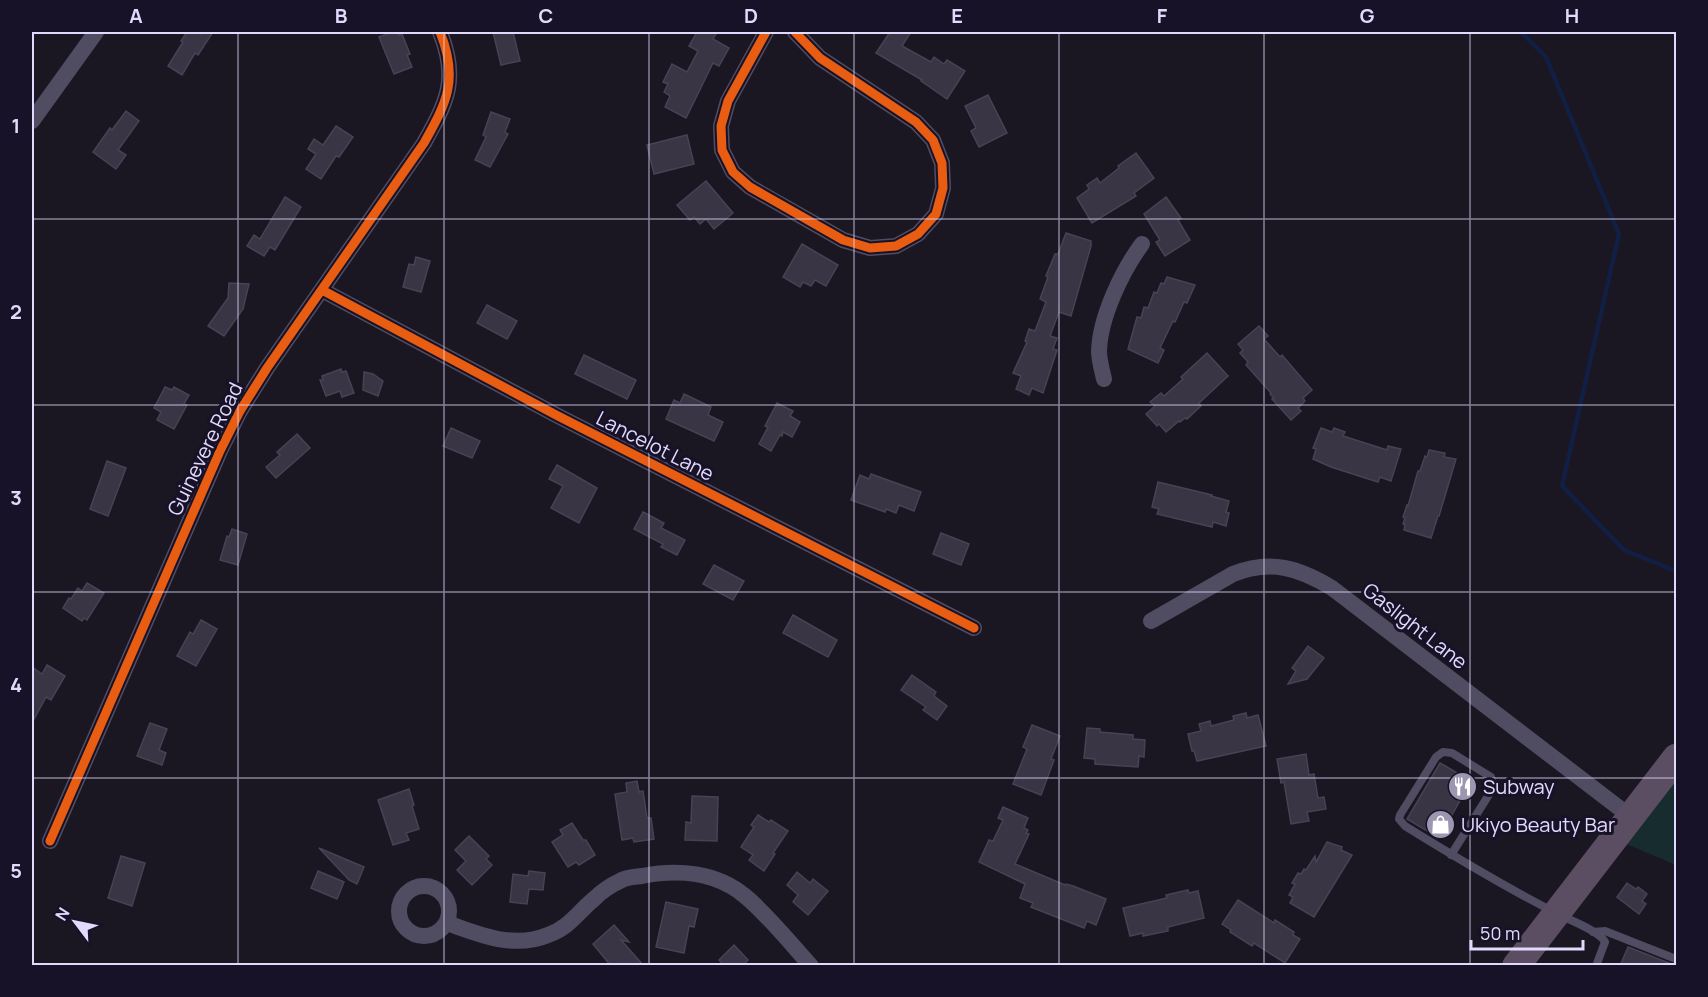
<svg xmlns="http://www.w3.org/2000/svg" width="1708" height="997" font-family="Manrope,sans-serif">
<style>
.green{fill:#162c2e}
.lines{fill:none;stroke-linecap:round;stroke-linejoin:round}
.stream{stroke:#121f44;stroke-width:4.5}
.building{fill:#393544;stroke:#474255;stroke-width:1.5}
.service{stroke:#504c62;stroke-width:8}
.minor{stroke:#504c62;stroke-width:16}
.trunk{stroke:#5c4e62;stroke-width:28}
.cycleway-casing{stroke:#171227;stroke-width:13}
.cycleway{stroke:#e95d12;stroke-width:9}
.grid{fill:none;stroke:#e2dafc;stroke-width:1.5;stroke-opacity:0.55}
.labels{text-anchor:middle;stroke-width:6;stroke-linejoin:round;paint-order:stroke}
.street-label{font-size:20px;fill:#e2dafc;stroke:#171227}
.poi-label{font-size:20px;fill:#e2dafc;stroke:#171227;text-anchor:start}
.neatline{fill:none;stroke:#e2dafc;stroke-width:2}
.grid-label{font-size:20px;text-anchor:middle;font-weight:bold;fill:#e2dafc}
</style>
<rect width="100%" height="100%" fill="#1a1722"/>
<polygon class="green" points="1676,775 1676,865 1624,843"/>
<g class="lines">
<polyline class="stream" points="1521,32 1546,57 1619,234 1562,486 1624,550 1676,571"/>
</g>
<g class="building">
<polygon points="187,32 213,32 198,55 195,53 182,75 168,66 183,42 181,41"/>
<polygon points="393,32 397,32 399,35 402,34 410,54 407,55 412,67 394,74 379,37"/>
<polygon points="493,32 513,32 520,61 501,65"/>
<polygon points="697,32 717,32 713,39 729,48 719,66 713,63 686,118 665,107 670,96 664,92 668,84 663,82 672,64 687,72 698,51 689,46"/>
<polygon points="890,32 911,32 902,46 931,62 934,57 944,64 947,60 965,71 947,99 921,81 922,80 876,53"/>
<polygon points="988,95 1007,133 979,147 971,131 976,128 965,106"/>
<polygon points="126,111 139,121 118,150 126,155 116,169 93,152 110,128 112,130"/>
<polygon points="491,112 510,119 505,132 508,134 490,167 475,160 486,137 483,135"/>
<polygon points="336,126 353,137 339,157 336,156 321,179 306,169 316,154 308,149 314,139 323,145"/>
<polygon points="687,135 694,164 654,174 647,145"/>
<polygon points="1136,153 1154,178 1134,193 1136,196 1092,223 1077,198 1089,189 1087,185 1097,178 1100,183 1119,168 1118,166"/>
<polygon points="706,181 733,213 714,229 706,219 700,224 694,217 690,220 677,205"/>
<polygon points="285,197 301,207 275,250 270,247 264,256 247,246 254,235 260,239"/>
<polygon points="1166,197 1181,218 1178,220 1190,240 1165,256 1156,242 1160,240 1144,214"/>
<polygon points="1066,233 1091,241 1091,246 1071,316 1059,312 1050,336 1057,338 1053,349 1057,350 1043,393 1032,388 1029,395 1016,389 1021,376 1013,373 1027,342 1025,341 1029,329 1035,331 1046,302 1040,299 1048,277 1046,276 1055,254 1058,254"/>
<polygon points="802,244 838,265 826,286 815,280 811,286 803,282 800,287 783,277"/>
<polygon points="416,257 430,261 421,292 403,287 409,264 414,265"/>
<polygon points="1167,277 1195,285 1187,303 1184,302 1175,322 1173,321 1160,348 1164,350 1158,363 1128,349 1137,317 1141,318 1144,307 1148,308 1154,292 1157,293 1161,283 1164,284"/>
<polygon points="229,283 249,284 243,309 224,336 208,326 228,298"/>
<polygon points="487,305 517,321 507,339 477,323"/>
<polygon points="1259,326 1268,336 1264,339 1280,357 1282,355 1312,390 1303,398 1305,401 1298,408 1301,411 1291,420 1272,399 1274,398 1270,394 1271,393 1246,365 1248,362 1240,353 1243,350 1238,344"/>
<polygon points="1207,353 1228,376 1199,403 1201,406 1187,419 1185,418 1180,422 1179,421 1166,432 1159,424 1157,426 1146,414 1155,406 1150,402 1161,393 1164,396 1183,379 1181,377"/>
<polygon points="584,355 636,380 627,399 575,374"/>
<polygon points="341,369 342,372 346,371 354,393 342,397 340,391 326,396 320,380 323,380 322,376"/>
<polygon points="364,372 373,374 383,381 378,396 363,390"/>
<polygon points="165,387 172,390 174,387 189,395 184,404 187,405 174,429 157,420 161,412 154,408"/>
<polygon points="684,394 711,407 708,415 723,422 714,441 666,419 674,400 680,403"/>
<polygon points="777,403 793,411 790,416 800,422 792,437 783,432 782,436 780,435 771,451 759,444 768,427 765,426"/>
<polygon points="451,428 480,441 472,458 443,446"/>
<polygon points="1321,428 1332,432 1334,428 1345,432 1343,436 1387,450 1388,446 1401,449 1391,481 1380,477 1378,482 1331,467 1313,459 1316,449 1313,448"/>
<polygon points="297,434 310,448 276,478 266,467 280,455 277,452"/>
<polygon points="1429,450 1445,453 1444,457 1456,459 1439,516 1438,516 1431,538 1404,530 1405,524 1403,524 1405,518 1403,517 1407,505 1408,506 1418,471 1420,471 1425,456 1427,457"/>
<polygon points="107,461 126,468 108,516 90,509"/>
<polygon points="557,465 597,488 579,523 551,508 563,486 549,479"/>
<polygon points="871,474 921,492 914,511 899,505 896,513 886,509 885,512 851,500 860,475 869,479"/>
<polygon points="1158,482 1212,495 1211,496 1229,501 1226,512 1229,513 1226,526 1213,522 1212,527 1157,514 1159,509 1152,507"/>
<polygon points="643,512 664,523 661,528 685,540 677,555 661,547 663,544 634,529"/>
<polygon points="232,529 247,534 238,565 220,560 227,536 229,537"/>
<polygon points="941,533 969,544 961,565 933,554"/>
<polygon points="714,565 744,581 733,600 703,584"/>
<polygon points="87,583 104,593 87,620 84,618 82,621 63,608 69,598 71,599 78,588 82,591"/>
<polygon points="793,615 837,640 828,657 783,633"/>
<polygon points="201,620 217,629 196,666 177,656 190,632 193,634"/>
<polygon points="1308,646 1324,658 1307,679 1288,684 1296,671 1292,668"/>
<polygon points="47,665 65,676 51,700 46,697 32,723 32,667 42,674"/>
<polygon points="912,675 936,692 934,696 947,706 937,720 923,710 926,707 901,690"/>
<polygon points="1246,713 1247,718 1258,715 1266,746 1197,761 1194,751 1192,751 1188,734 1201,731 1199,724 1210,721 1211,726 1234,720 1233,716"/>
<polygon points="150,723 167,729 159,750 166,753 162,765 137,756"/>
<polygon points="1032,725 1060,736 1051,759 1054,760 1041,795 1013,784 1027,749 1023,747"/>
<polygon points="1087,728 1100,729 1100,732 1133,735 1133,739 1145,740 1144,757 1139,756 1138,767 1095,764 1095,759 1084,758"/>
<polygon points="1306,754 1309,775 1314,774 1318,798 1324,797 1326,809 1307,812 1309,821 1291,824 1284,782 1281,783 1277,759"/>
<polygon points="1440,763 1471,781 1439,838 1407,819"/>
<polygon points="637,781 639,792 643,791 647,818 651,818 654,839 634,842 633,838 622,840 615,794 627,792 626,783"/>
<polygon points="409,789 414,805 412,806 419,829 406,833 409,840 393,845 378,800"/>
<polygon points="692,796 718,797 717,841 685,840 686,822 691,823"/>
<polygon points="1003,807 1028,818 1024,828 1028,830 1026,833 1029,834 1015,864 1065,885 1066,884 1073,886 1106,899 1096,925 1087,921 1084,928 1031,907 1033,903 1020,898 1025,884 979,862 989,840 993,841 1003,820 998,818"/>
<polygon points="758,815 769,822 771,820 788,831 773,853 775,854 764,871 749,860 753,855 741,847 754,827 751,825"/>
<polygon points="572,823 583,840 586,840 595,855 579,865 576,862 568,867 552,842 563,835 560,830"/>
<polygon points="469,836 489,856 486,859 492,865 472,885 457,870 466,861 455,850"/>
<polygon points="1327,842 1342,847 1341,850 1352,855 1314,917 1290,903 1293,897 1289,895 1295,884 1292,883 1298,873 1301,874 1304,869 1306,870 1315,856 1316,862"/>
<polygon points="319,848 364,867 357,884 349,880"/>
<polygon points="121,856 145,863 132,906 108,898"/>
<polygon points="318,871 344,882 337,899 311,888"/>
<polygon points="529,871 545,873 543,890 529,889 527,904 510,902 513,874 528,876"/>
<polygon points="797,872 810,883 813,879 828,891 808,915 793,902 798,895 787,885"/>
<polygon points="1627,883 1636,889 1638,887 1647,894 1642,901 1646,904 1639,914 1617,897"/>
<polygon points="1188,890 1189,893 1198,891 1204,918 1168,927 1168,931 1143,936 1143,933 1130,936 1123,908 1167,898 1166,895"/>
<polygon points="1238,900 1274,923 1275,920 1294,932 1293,935 1300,939 1285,963 1254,943 1252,946 1230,932 1231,930 1222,924"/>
<polygon points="666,902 698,909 694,927 689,926 684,953 656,947"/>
<polygon points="614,925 629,942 621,940 644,966 611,966 593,944"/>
<polygon points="734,945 748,960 742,966 725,966 719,960"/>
<polygon points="1628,947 1674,965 1674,966 1620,966"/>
</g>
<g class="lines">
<g class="service">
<path d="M1451,855L1490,793L1493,784L1491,777L1452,753L1443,752L1436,757L1400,815L1399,819L1405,826C1455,857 1505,887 1558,914C1569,920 1600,931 1605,942L1596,966"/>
<polyline points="1593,932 1605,931 1676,959"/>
</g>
<g class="minor">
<polyline points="766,32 728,101 721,126 722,150 733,172 750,187 843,240 870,248 896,246 918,234 936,214 943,188 942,163 933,140 916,122 820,58 795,32"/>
<polyline points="32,121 96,32"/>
<polyline points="322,290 558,416 974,628"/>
<path d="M1104,379C1102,370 1099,360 1099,351C1100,317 1122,271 1142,244"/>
<path d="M1151,621L1233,574C1271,559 1299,568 1332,588L1631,817"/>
<path d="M50,841L220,451L240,411L267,368L424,143C447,102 459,79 440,32"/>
<circle cx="424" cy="911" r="25"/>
<path d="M447,923C479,935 514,949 548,935C570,927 577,913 594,899C601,892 611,885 620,881C626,877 635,877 642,876C678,869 716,872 745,896C768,915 791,944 811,966"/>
</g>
<polyline class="trunk" points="1516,966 1676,758"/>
<defs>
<g id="cycleway">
<polyline points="766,32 728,101 721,126 722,150 733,172 750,187 843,240 870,248 896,246 918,234 936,214 943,188 942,163 933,140 916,122 820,58 795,32"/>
<polyline points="322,290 558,416 974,628"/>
<path d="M50,841L220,451L240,411L267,368L424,143C447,102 459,79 440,32"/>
</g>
</defs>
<use href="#cycleway" class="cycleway-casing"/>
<use href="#cycleway" class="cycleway"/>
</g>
<path class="grid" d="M238,32V966M444,32V966M649,32V966M854,32V966M1059,32V966M1264,32V966M1470,32V966M32,219H1676M32,405H1676M32,592H1676M32,778H1676"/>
<defs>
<symbol id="restaurant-disc" viewBox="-11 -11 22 22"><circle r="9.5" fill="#9c96b0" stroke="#171227"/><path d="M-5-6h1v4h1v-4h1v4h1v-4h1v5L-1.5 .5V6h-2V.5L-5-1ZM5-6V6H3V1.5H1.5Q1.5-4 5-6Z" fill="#fff"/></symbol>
<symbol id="shop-disc" viewBox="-11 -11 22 22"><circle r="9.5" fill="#9c96b0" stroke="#171227"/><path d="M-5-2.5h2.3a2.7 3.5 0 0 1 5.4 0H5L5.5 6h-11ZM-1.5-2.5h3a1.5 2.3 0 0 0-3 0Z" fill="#fff"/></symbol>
</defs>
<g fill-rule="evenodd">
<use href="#restaurant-disc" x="1446" y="770" width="33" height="33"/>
<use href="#shop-disc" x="1424" y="808" width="33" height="33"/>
</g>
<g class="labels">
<g class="street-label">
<text transform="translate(655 446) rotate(27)" y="7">Lancelot Lane</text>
<text transform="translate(205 449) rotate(-64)" y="7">Guinevere Road</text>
<text transform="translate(1415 626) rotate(38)" y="7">Gaslight Lane</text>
</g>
<g class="poi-label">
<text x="1483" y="794">Subway</text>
<text x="1461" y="832">Ukiyo Beauty Bar</text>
</g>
</g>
<rect width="1708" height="997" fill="none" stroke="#171227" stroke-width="66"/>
<g transform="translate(75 922) rotate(302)" stroke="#171227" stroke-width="4.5" paint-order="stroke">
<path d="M0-4.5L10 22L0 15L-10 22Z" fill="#e2dafc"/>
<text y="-9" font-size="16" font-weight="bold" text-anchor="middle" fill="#e2dafc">N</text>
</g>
<path d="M1471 940v9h112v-9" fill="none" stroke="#e2dafc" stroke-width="3"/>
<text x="1480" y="940" font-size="18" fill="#e2dafc" stroke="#171227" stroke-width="4.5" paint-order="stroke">50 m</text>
<rect x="33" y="33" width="1642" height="931" class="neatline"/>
<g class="grid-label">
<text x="136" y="23">A</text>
<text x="341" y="23">B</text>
<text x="546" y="23">C</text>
<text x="751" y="23">D</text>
<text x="957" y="23">E</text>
<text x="1162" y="23">F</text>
<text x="1367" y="23">G</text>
<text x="1572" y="23">H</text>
<text x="16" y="133">1</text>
<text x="16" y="319">2</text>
<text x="16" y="505">3</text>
<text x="16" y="692">4</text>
<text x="16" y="878">5</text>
</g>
</svg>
